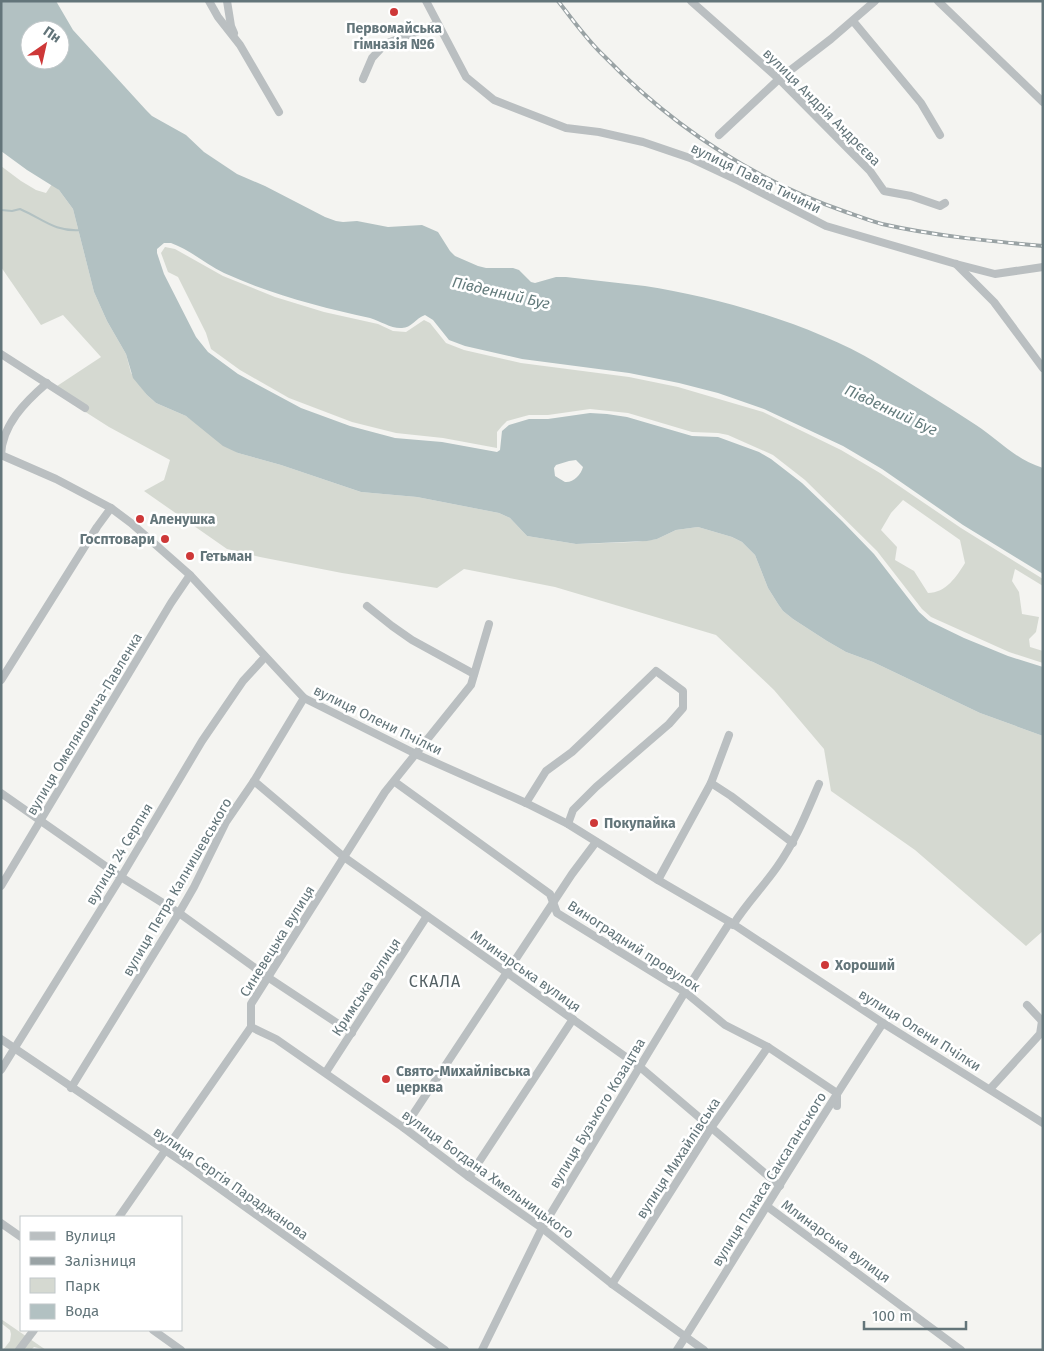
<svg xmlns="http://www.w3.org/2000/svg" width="1044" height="1351" font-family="'Fira Sans',sans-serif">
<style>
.green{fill:#d5d9d1;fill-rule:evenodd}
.water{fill:#b2c1c2;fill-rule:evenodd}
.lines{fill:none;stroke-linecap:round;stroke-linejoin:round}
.stream{stroke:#b2c1c2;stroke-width:2}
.minor{stroke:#babfc1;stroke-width:8}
.rail-casing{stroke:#9aa3a5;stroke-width:4}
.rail{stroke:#fff;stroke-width:2;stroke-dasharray:5.5;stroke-linecap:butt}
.poi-dot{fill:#ce3838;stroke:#fff;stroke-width:2}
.labels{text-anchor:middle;stroke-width:5;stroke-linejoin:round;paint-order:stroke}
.poi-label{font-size:14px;font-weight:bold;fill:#63757a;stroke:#fff;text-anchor:start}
.street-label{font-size:14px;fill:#63757a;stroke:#fff}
.water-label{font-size:15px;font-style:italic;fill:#637b7c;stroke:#fff}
.quarter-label{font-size:16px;letter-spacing:1px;fill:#546165;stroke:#fff}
</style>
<rect width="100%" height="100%" fill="#f4f4f1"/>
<g class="green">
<polygon points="1,166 21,181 36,190 46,193 52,184 59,190 73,209 94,292 107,321 126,354 131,373 147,395 156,403 186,416 238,453 281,465 361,492 417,497 499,513 510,518 527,536 576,544 635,542 657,539 676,530 698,527 732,537 742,542 755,555 768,588 778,604 783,611 793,619 827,641 846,652 873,662 980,713 1043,736 1043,931 1026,946 915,850 831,791 824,749 774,690 716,635 555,587 464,569 437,588 342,573 260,557 227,549 144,491 164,480 170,460 109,427 51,390 101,357 63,315 41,325 1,267"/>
<path d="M165,247L175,249L223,276L275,297L324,312L378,324L393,331L406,332L424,320L430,323L446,343L464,350L521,363L629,377L678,387L763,412L841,450L880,473L961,528L1043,579V586L1015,569L1012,581L1019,592L1022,614L1039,617L1036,632L1029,639L1030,647L1043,651V663L1009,652L931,617L922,609L877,551L805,480L773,455L728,435L718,433L692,432L628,413L590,409L548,415H529L507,421L502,426L497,432V448L443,438L396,433L352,422L289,398L240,370L211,349L206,333L178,277L168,272L161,253ZM903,500L960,540L965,563C957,576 946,593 928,593L914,571L895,560L897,547L881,530L891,513Z"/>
<polygon points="1,1319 46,1350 34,1347 31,1350 3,1350 10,1341 11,1334 10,1330 1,1323"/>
</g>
<path class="water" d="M1,1H56L73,30L146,110L152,116L186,135L204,152L237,174L265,186L325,217L336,221L343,222L357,221L388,227L422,225L438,232L450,251L455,256L478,266L486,268H513L519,270L531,282L535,283L556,277H566C592,280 618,283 645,286C718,297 813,325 877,363C910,383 944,404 976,425C999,440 1016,460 1043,468V574L963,525L882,469L843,446L764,409L718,393L679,383L629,373L522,359L465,346L449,340L433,320L425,315C416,318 411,328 402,328C392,329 380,321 370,318C320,307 270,294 224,273C206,264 190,250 171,243H164L157,249V253L164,274L196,337L208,352L238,374L301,408L350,426L395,438L442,442L497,452L500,450L502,431L509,425L529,419H548L590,413L607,414L627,417L692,436L718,437L759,452L771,459L802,483L842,521L874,554L919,612L929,621L964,638L1008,656L1043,667V736L980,713L873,662L846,652L827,641L793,619L783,611L778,604L768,588L755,555L742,542L732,537L698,527L676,530L657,539L647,541L576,544L527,536L510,518L499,513L417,497L361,492L281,465L238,453L223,446L186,416L156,403L147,395L133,378L126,354L107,321L94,292L73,209L59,190L27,170L1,151ZM30,30H60V60H30ZM576,460L583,467C581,475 573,483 565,482L555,476L554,468L556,465L569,461Z"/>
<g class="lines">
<path class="stream" d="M1,210L12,211L20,209C43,219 54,232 81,230"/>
<g class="minor">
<polyline points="209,1 218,17 240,45 279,112"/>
<polyline points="227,1 231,26 234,33"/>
<polyline points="426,1 466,77 494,100 566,128 599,132 643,142 690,158 739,181 826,226 956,264 995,274 1043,267"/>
<polyline points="691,1 779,79 870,171 884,191 911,196 940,206 945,203"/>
<polyline points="938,1 1043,102"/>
<polyline points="853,21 921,103 940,135"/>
<polyline points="363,79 372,58 385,44 437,24"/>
<polyline points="719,135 779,79 831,39 875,1"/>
<polyline points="956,264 994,302 1043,368"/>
<polyline points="1,354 85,408"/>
<polyline points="1,455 56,479 111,508 131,523 190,575 304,698 416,754 526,803 568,824 658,880 730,922 883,1023 1043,1123"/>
<path d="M1,455C2,425 25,402 47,383"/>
<polyline points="367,606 392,626 412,640 474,674"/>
<polyline points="1,680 97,527 111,508"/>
<polyline points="254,781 344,857 640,1067 780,1186"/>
<polyline points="395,782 550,894 557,913 685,992 725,1025 768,1047 837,1093 837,1106"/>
<polyline points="711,783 731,796 793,843"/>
<polyline points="1,793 121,877 179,913 269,978 352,1033"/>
<polyline points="526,803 546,771 572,752 592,733 656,671 683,691 683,708 669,724 596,787 573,810 568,824"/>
<polyline points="658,880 711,783 729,735"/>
<polyline points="1,886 171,603 190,575"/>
<path d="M733,925C746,904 763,887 777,867C796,840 806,814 819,784"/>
<polyline points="1027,1005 1043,1022"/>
<polyline points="251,1027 276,1039 404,1128 469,1177 542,1228 612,1284 704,1350"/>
<polyline points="1,1039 184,1163 445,1350"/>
<polyline points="1,1070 121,877 202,741 243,681 265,657"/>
<polyline points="326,1072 427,916"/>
<polyline points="71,1088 179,913 194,887 226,822 254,781 304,698"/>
<polyline points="990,1089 1040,1034 1042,1021"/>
<polyline points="404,1128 572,874 596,842"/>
<polyline points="469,1177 573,1019"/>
<polyline points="768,1207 961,1350"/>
<polyline points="119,1217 251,1027 251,1004 385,792 471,685 489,624"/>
<polyline points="1,1223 21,1237"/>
<polyline points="612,1284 711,1128 768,1047"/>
<polyline points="153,1330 181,1350"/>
<polyline points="19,1350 34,1330"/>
<polyline points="482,1350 542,1228 685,992 730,922"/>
<path d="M677,1350C746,1241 812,1130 883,1023"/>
</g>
<defs>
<path id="rail" d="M558,1C573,20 587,40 604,56C672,126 754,180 846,212C858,216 870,221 882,224C935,236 989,241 1043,246"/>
</defs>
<use href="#rail" class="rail-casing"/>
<use href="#rail" class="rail"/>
</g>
<g class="poi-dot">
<circle cx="394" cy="12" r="5"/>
<circle cx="140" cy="519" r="5"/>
<circle cx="165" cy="539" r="5"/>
<circle cx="190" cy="556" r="5"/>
<circle cx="594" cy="823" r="5"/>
<circle cx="825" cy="965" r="5"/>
<circle cx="386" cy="1079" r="5"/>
</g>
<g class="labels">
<g class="poi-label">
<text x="394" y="33" text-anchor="middle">Первомайська<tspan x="394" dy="16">гімназія №6</tspan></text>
<text x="150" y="524">Аленушка</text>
<text x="155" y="544" text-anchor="end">Госптовари</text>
<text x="200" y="561">Гетьман</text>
<text x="604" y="828">Покупайка</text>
<text x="835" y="970">Хороший</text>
<text x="396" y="1076">Свято-Михайлівська<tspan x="396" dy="16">церква</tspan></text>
</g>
<g class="street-label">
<text transform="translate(822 107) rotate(45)" y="5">вулиця Андрія Андрєєва</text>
<text transform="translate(756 178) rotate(26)" y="5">вулиця Павла Тичини</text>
<text transform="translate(378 720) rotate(26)" y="5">вулиця Олени Пчілки</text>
<text transform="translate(84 724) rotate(-59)" y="5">вулиця Омеляновича-Павленка</text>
<text transform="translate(119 854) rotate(-59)" y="5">вулиця 24 Серпня</text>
<text transform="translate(177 887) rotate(-60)" y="5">вулиця Петра Калнишевського</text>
<text transform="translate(277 941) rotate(-58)" y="5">Синевецька вулиця</text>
<text transform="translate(634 946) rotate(33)" y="5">Виноградний провулок</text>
<text transform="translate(526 971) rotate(35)" y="5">Млинарська вулиця</text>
<text transform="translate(366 987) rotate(-57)" y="5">Кримська вулиця</text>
<text transform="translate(920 1030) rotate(32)" y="5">вулиця Олени Пчілки</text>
<text transform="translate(597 1113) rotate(-59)" y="5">вулиця Бузького Козацтва</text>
<text transform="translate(678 1158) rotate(-57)" y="5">вулиця Михайлівська</text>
<text transform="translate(488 1174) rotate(36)" y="5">вулиця Богдана Хмельницького</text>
<text transform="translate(769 1179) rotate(-58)" y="5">вулиця Панаса Саксаганського</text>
<text transform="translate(231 1183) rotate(35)" y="5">вулиця Сергія Параджанова</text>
<text transform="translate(836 1241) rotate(36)" y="5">Млинарська вулиця</text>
</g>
<g class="water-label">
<text transform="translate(501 293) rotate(13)" y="5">Південний Буг</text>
<text transform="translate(891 410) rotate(25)" y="5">Південний Буг</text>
</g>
<g class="quarter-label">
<text x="435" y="987">СКАЛА</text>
</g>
</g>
<rect width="1044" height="1351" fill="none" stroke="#63757a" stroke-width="5"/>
<rect x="20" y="1216" width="162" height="115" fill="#ffffff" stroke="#c1c8ca"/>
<rect x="30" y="1232" width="25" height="8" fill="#babfc1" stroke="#c1c8ca"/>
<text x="65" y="1241" font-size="15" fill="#63757a">Вулиця</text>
<rect x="30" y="1257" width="25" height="8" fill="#9aa3a5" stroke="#c1c8ca"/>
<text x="65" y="1266" font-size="15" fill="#63757a">Залізниця</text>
<rect x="30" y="1278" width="25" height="15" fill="#d5d9d1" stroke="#c1c8ca"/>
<text x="65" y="1291" font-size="15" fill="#63757a">Парк</text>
<rect x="30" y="1304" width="25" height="15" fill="#b2c1c2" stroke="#c1c8ca"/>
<text x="65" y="1316" font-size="15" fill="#63757a">Вода</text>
<g transform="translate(45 45) rotate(34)"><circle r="24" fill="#ffffff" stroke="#c1c8ca"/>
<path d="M0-4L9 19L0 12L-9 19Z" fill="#ce3838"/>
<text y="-8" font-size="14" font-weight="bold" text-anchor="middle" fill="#63757a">Пн</text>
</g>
<path d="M864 1321v8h102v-8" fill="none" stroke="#63757a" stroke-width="2.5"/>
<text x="872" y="1321" font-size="15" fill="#63757a" stroke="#ffffff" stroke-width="4" paint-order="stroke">100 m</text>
</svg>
